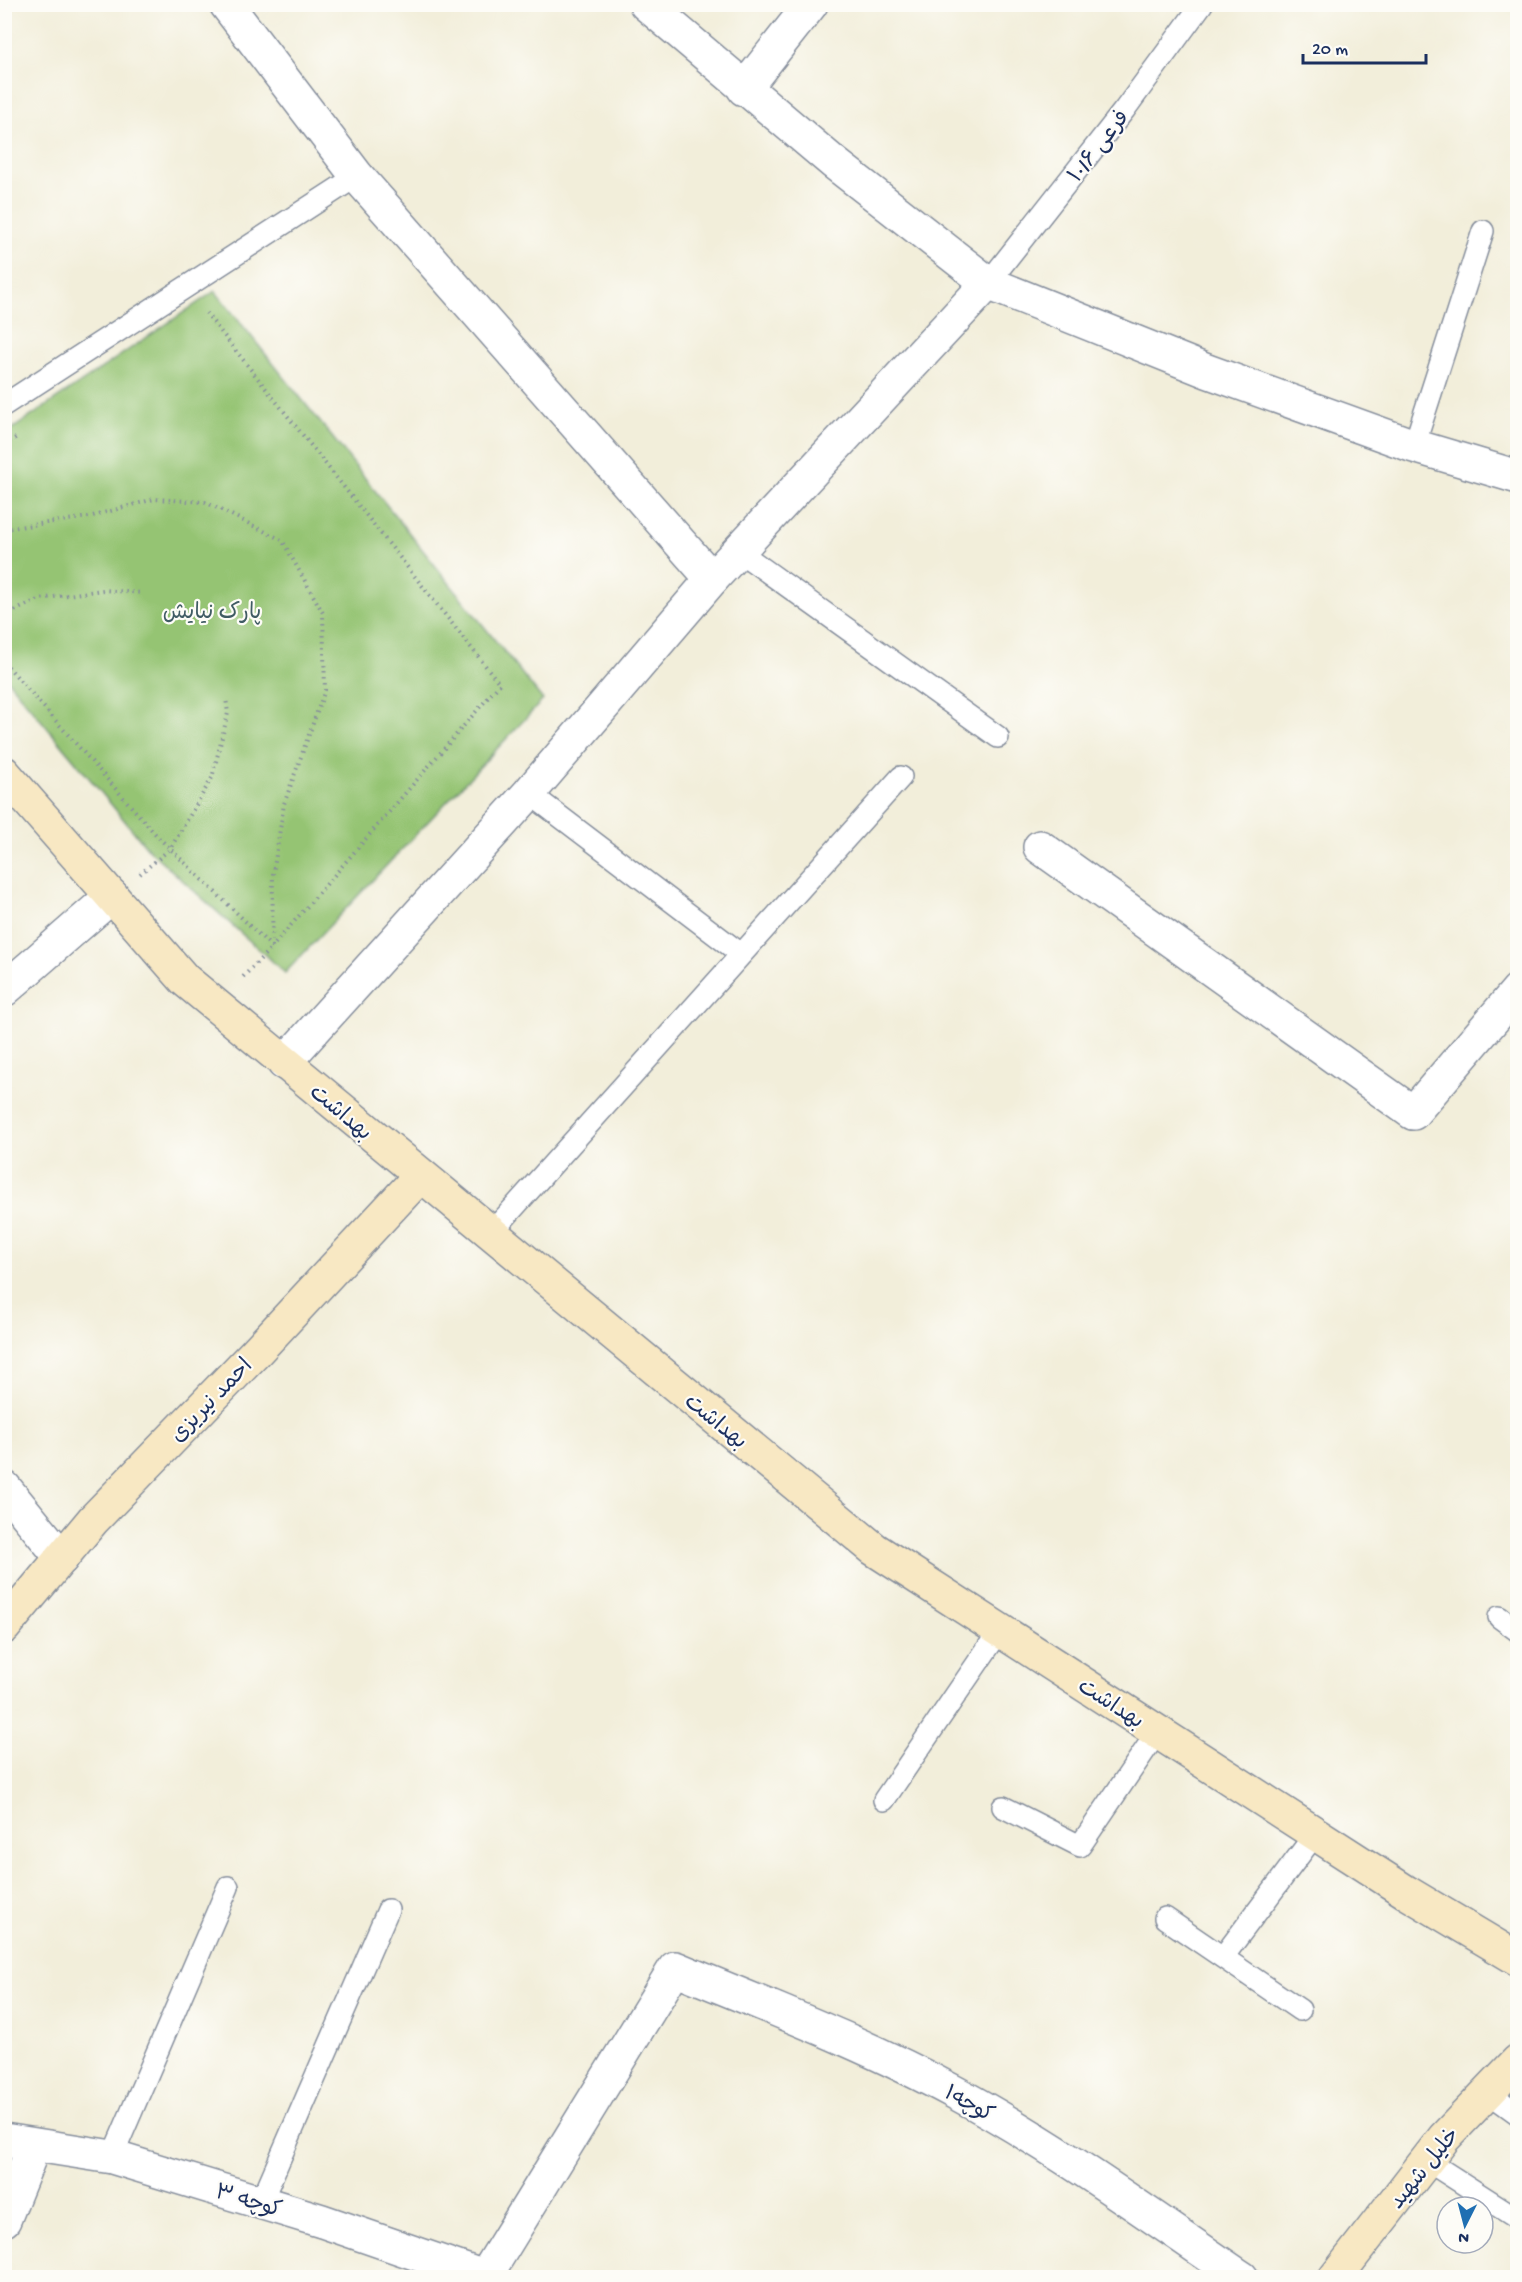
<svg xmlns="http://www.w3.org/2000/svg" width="1522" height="2282" font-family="'Gochi Hand','Playpen Sans Arabic',sans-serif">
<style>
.green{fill:#95c473;stroke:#587a68;stroke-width:1.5}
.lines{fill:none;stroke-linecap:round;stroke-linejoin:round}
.lane-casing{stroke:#868e9c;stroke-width:24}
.street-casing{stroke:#868e9c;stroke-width:36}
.secondary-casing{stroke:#868e9c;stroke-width:36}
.path{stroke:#868e9c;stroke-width:4;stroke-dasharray:1.5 4.5;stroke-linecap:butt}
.lane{stroke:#fff;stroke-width:21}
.street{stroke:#fff;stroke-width:33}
.secondary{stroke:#f8e8c3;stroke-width:33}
.labels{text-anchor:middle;stroke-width:4.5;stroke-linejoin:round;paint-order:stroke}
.street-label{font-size:22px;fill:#1b2f5e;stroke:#fdfcf7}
.park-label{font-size:22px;fill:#405c64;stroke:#fdfcf7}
</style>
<rect width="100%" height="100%" fill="#fdfcf7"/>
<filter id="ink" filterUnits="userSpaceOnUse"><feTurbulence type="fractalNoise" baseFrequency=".0167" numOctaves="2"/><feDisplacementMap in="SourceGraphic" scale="12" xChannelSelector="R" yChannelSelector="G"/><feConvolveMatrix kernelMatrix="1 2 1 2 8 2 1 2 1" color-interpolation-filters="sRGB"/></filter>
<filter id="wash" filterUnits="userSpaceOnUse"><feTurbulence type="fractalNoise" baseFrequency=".008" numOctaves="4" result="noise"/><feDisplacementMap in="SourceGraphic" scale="24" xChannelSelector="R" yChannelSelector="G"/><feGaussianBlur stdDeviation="1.35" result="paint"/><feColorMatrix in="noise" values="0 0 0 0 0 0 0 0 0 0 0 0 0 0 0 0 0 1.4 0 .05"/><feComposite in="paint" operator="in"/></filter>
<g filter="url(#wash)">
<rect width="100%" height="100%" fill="#f2eeda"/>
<polygon class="green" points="215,291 543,700 285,973 149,850 5,677 5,434"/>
</g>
<g filter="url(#ink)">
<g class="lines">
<defs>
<g id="lane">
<polyline points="988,283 1125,109 1202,4"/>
<polyline points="4,405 357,176"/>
<polyline points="1414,446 1483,231"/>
<polyline points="737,550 998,737"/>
<polyline points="529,793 741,954"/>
<polyline points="490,1234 901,777"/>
<polyline points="1499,1617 1518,1631"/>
<polyline points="884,1800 1000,1630"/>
<polyline points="1003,1807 1080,1846 1158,1731"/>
<polyline points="1165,1918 1300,2010"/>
<polyline points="1223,1957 1316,1833"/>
<polyline points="1489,2093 1518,2114"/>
<polyline points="112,2157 228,1887"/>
<polyline points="1426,2160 1518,2219"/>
<polyline points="261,2202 388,1910"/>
</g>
<g id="street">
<polyline points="226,4 357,176 712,579"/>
<polyline points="646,4 833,162 988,283 1207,371 1414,446 1518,477"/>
<polyline points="744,89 811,4"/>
<polyline points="1040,847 1413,1113 1518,990"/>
<polyline points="4,990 112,896"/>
<polyline points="284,1063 529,793 712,579 988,283"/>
<polyline points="4,1487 62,1558"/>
<polyline points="4,2140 112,2157 322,2221 487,2278"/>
<polyline points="4,2220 34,2146"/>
<path d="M485,2277L675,1968C769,2007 866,2044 956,2093C1056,2147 1148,2214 1242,2278"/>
</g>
<g id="secondary">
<polyline points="4,773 185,980 874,1549 1406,1892 1518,1959"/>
<polyline points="4,1627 93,1520 255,1353 420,1176"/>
<polyline points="1335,2278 1444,2138 1518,2061"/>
</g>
</defs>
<use href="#lane" class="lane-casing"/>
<use href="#street" class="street-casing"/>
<use href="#secondary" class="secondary-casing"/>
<g class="path">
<polyline points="4,445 19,436"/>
<polyline points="4,529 89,517 154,499 205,502 282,540 323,613 325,690 284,804 273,874 272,947 241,979"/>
<polyline points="4,616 39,599 103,590 143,593"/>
<polyline points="4,662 158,837 272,947 500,684 206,313"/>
<polyline points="140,874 170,849 212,778 228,713 226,698"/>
</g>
<use href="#lane" class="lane"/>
<use href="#street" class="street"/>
<use href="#secondary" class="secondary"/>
</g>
</g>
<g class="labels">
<g class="street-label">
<text transform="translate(1097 145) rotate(-52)" y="8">فرعی ۱۰/۶</text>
<text transform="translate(342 1111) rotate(40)" y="8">بهداشت</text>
<text transform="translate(210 1399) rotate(-46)" y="8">احمد نیریزی</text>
<text transform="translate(717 1420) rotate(39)" y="8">بهداشت</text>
<text transform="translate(1112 1702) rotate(33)" y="8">بهداشت</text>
<text transform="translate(970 2102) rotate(29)" y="8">کوچه۱</text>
<text transform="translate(1423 2167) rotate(-51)" y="8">خلیل شهید</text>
<text transform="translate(249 2199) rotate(17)" y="8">کوچه ۳</text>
</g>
<g class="park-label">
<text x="212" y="618">پارک نیایش</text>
</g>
</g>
<rect width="1522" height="2282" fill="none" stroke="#fdfcf7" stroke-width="24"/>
<g transform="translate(1465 2225) rotate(186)"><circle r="28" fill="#fdfcf7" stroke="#a3aaba" stroke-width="1.5"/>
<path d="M0-4.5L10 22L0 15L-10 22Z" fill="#1f6fb2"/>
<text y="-9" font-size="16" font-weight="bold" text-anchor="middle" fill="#1b2f5e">N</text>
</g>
<path d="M1303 54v9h123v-9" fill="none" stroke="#1b2f5e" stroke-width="3"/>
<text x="1312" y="54" font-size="18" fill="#1b2f5e" stroke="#fdfcf7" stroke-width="4.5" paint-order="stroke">20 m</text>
</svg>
